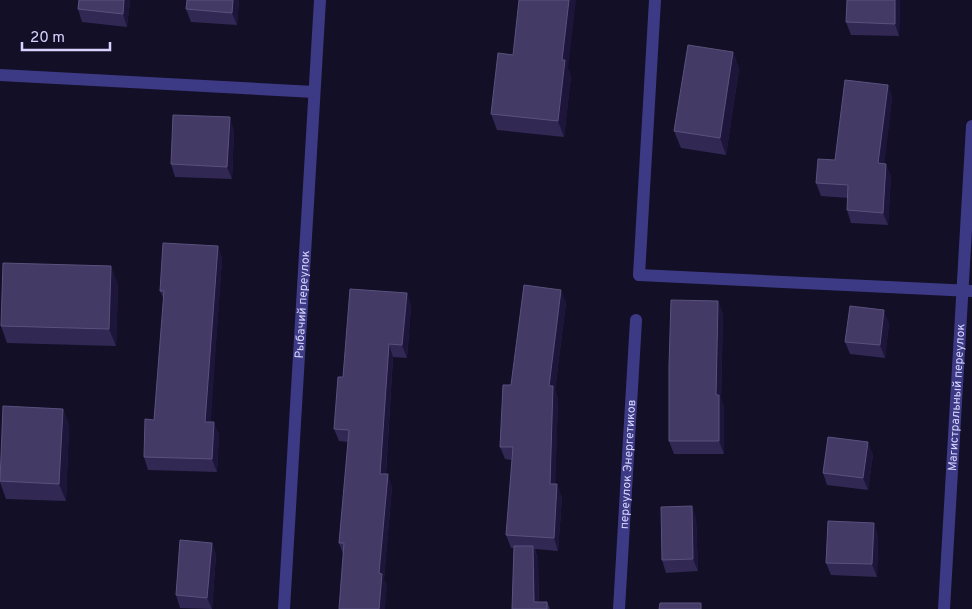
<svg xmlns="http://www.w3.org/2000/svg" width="972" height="609" font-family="Overpass,sans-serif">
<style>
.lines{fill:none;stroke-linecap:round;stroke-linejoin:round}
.service{stroke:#3d3a85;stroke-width:12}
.minor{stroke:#3d3a85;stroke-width:12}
.wall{fill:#312854}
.shaded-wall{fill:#1d163a}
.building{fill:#433a66;stroke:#5a527e}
.labels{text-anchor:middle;stroke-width:4;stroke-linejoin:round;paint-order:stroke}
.street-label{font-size:12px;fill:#d9d4ff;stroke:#130f26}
</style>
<rect width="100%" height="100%" fill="#130f26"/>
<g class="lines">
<g class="service">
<polyline points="0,75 314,92"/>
<polyline points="639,275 972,291"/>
</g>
<g class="minor">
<polyline points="639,275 655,0"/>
<path id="s1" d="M284,609L320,0"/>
<path id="s2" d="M619,609L636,320"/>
<path id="s3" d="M944,609L972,126"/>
</g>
</g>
<g class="wall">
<polygon points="79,0 130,0 127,27 82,22 78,9"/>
<polygon points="187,0 239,0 237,25 191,22 186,9"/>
<polygon points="900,0 899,36 851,35 846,22"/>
<polygon points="733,52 739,69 726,155 681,148 674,131"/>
<polygon points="568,69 571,76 564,137 497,130 491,114"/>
<polygon points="888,85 892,98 884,164 891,176 888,225 851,223 847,210 848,198 821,196 816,183 835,160"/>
<polygon points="234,130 232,179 175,177 171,164"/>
<polygon points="218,246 222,259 210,422 219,434 217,472 148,470 144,457 154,420 164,300 160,291"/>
<polygon points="118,284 116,346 7,343 1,326"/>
<polygon points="407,293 411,306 407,358 393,357 386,474 392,487 384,579 387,586 343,554 339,543 348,442 339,441 334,429 343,377"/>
<polygon points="566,302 555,390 558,399 555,484 562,497 558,551 535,549 538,559 539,602 547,602 550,609 512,609 514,548 511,548 506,535 512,460 505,459 500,447 511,385"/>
<polygon points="723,313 721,398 724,408 724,454 674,454 669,441"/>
<polygon points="889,323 885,358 850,354 845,342"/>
<polygon points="63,409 69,426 66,501 6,499 0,482 0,474"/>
<polygon points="873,454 868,490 827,485 823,473"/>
<polygon points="696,518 698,571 666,573 662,560"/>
<polygon points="878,535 877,577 831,575 826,563"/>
<polygon points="212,543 216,555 212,609 180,608 176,595"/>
</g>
<g class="shaded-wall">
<polygon points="124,0 130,0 127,27 123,14"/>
<polygon points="233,0 239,0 237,25 232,13"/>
<polygon points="569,0 576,0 568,69 571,76 564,137 558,121 562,60"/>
<polygon points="895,0 900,0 899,36 895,24"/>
<polygon points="733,52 739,69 726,155 720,138"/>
<polygon points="888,85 892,98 883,176 878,163"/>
<polygon points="230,117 234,130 232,179 227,167"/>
<polygon points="886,164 891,176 888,225 883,213"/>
<polygon points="218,246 222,259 210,434 205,422"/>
<polygon points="111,266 118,284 116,346 109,329"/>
<polygon points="561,290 566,302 555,390 558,399 555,496 550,484 549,386"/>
<polygon points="407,293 411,306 407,358 402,345"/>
<polygon points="718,301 723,313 721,398 724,408 724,454 719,441 716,395"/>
<polygon points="884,310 889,323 885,358 880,345"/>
<polygon points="389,344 393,357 385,486 380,474"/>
<polygon points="63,409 69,426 66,501 59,484"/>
<polygon points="214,422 219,434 217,472 212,459"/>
<polygon points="868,442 873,454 868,490 863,478"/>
<polygon points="388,474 392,487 384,579 387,586 385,609 379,609 379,573"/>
<polygon points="557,484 562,497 558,551 554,538"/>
<polygon points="692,506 696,518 698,571 693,559"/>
<polygon points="874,523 878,535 877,577 872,564"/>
<polygon points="212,543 216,555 212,609 207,598"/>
<polygon points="533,546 538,559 539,609 534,602"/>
</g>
<g class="building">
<polygon points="79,0 124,0 123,14 78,9"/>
<polygon points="187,0 233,0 232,13 186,9"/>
<polygon points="519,0 569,0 562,60 565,60 558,121 491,114 498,53 513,55"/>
<polygon points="847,0 895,0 895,24 846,22"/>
<polygon points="688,45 733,52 720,138 674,131"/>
<polygon points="845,80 888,85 878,163 886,164 883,213 847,210 848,185 816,183 818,159 835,160"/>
<polygon points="173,115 230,117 227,167 171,164"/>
<polygon points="163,243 218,246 205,422 214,422 212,459 144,457 145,419 154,420 164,291 160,291"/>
<polygon points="3,263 111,266 109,329 1,326"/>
<polygon points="524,285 561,290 549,386 553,386 550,484 557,484 554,538 506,535 513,447 500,447 503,385 511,385"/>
<polygon points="350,289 407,293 402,345 389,344 380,474 388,474 379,573 382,574 379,609 339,609 344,543 339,543 349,430 334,429 338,377 343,377"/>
<polygon points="671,300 718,301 716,395 719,395 719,441 669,441 669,366"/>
<polygon points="850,306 884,310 880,345 845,342"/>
<polygon points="3,406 63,409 59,484 0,481"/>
<polygon points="828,437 868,442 863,478 823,473"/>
<polygon points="692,506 693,559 662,560 661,507"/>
<polygon points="828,521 874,523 872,564 826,563"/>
<polygon points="180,540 212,543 207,598 176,595"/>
<polygon points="514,546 533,546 534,602 547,602 547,609 512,609"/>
<polygon points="660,603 701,603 701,609 659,609"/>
</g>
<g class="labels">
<g class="street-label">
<text dy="4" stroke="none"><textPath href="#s1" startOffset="305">Рыбачий переулок</textPath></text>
<text dy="4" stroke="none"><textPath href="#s3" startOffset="212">Магистральный переулок</textPath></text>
<text dy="4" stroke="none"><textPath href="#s2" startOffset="145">переулок Энергетиков</textPath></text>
</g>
</g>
<path d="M22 42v8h88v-8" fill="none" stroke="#d9d4ff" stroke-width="2.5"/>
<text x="30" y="42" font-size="15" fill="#d9d4ff" stroke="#130f26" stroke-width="4" paint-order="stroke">20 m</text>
</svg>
